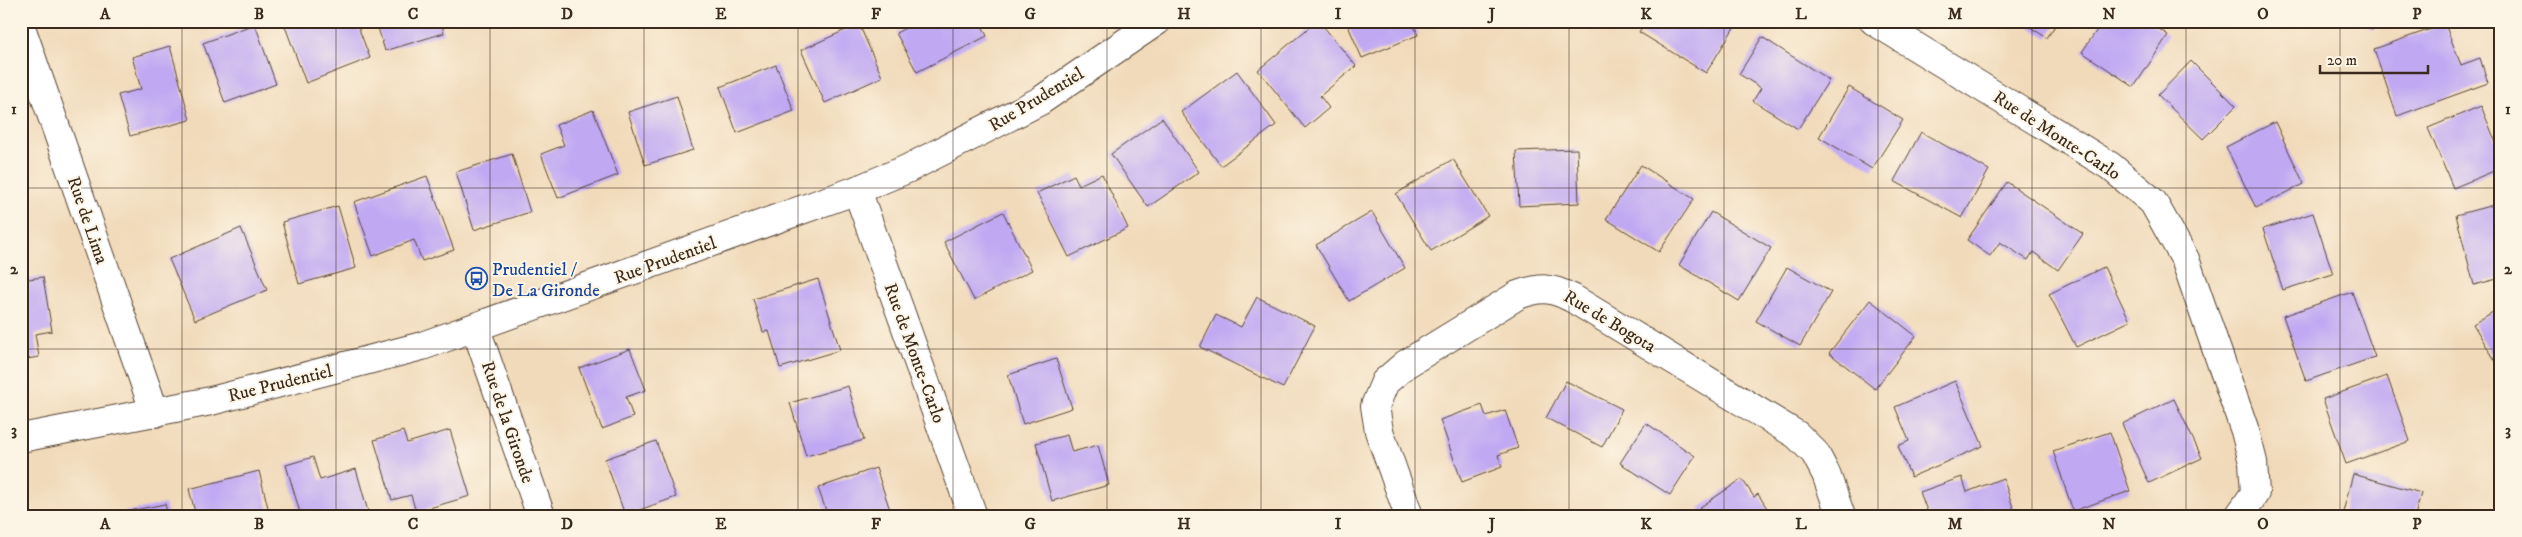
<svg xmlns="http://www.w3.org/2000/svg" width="2522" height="537" font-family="'IM FELL DW Pica',serif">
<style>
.building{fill:#c0a8f3}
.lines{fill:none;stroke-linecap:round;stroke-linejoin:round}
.street-casing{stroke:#564435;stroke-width:30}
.street{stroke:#fff;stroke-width:28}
.grid{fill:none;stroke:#3b2a1e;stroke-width:1;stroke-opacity:0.55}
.labels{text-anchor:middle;stroke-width:4;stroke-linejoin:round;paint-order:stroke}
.street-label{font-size:18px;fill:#3b2a1e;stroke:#fcf5e5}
.transit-label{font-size:18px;fill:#164399;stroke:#fcf5e5;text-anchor:start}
.neatline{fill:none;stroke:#3b2a1e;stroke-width:2}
.grid-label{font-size:16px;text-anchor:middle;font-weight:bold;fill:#3b2a1e}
</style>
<rect width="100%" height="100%" fill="#fcf5e5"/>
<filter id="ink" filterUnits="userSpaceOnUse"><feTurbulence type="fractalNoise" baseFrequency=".02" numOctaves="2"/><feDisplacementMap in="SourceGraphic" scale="10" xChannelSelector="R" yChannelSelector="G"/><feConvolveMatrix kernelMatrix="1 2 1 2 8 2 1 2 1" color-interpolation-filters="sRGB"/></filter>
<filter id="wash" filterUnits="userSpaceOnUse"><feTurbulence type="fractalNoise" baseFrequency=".0096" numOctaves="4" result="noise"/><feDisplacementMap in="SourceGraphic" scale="20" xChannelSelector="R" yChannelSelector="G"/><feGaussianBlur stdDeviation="1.12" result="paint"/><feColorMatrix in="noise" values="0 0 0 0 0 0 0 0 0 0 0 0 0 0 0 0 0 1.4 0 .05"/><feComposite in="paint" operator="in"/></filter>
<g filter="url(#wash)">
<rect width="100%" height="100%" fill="#f1daba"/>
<g id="blocks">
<g class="building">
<polygon points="283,21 356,21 370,58 306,83"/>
<polygon points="376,21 441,21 444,33 385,51"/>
<polygon points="911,21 980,21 987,36 917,72 896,33 913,24"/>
<polygon points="1317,21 1319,21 1356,66 1320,96 1329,108 1305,128 1258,70"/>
<polygon points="1346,21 1412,21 1418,35 1362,58"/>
<polygon points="1646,21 1738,21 1706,73 1639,32"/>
<polygon points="2021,21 2058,21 2047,38"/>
<polygon points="2103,21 2147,21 2168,35 2134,87 2082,52"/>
<polygon points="2360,21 2379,21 2372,30"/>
<polygon points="255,24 276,84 225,103 203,43"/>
<polygon points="859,24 882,77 825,103 801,50"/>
<polygon points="2445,24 2461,65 2480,58 2488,83 2397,116 2374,49"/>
<polygon points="1762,37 1829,80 1798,129 1753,101 1761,88 1739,74"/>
<polygon points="170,46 190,120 130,136 118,95 141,89 132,57"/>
<polygon points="2191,61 2236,106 2203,139 2158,95"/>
<polygon points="776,65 794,111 737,133 720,87"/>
<polygon points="1237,71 1276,125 1221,166 1181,112"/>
<polygon points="1849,87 1903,120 1872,169 1819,137"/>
<polygon points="677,96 693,150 645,165 628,112"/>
<polygon points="2481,106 2501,155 2501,168 2453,188 2428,128"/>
<polygon points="593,110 618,175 558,198 541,154 564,145 556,125"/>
<polygon points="1162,118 1199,172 1148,207 1111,154"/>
<polygon points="2275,122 2304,184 2256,208 2226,147"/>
<polygon points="1921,132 1989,170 1962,218 1894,181"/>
<polygon points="1577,149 1579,203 1519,206 1516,151"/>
<polygon points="512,154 530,212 474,230 456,172"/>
<polygon points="1453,159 1488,216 1431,251 1396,194"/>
<polygon points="1641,165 1694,199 1659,252 1606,219"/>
<polygon points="1102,174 1128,228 1069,257 1037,193 1074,175 1079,185"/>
<polygon points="427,176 454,250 422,261 414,240 373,256 354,202"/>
<polygon points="2007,182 2083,234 2058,270 2033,252 2028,260 2000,242 1990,256 1967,240"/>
<polygon points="2501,203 2501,278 2474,285 2456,215"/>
<polygon points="338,206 356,268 299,284 282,222"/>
<polygon points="1003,212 1032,270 974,300 944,242"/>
<polygon points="1372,212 1405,268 1349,301 1316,245"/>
<polygon points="1711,212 1771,248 1739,301 1679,265"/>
<polygon points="2313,213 2333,274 2283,290 2263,229"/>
<polygon points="241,228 267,290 195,320 169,259"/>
<polygon points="1787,267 1831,292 1800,346 1756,321"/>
<polygon points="2104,267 2130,321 2076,347 2049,294"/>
<polygon points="43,277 52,331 35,334 39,357 21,360 21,280"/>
<polygon points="818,279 840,350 780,368 769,331 763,332 753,299"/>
<polygon points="2352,292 2375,357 2306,381 2283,316"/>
<polygon points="1257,297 1315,326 1283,388 1200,347 1216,315 1241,327"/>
<polygon points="1870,300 1916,336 1875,389 1829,353"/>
<polygon points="2501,307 2501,370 2473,324"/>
<polygon points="630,349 646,390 626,397 633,417 602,429 579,368"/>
<polygon points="1056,359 1072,408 1023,424 1008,375"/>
<polygon points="2387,376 2410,441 2346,464 2323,399"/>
<polygon points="1566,381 1622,409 1602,447 1546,418"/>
<polygon points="1955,381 1983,446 1911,477 1898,446 1909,441 1895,407"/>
<polygon points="848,386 864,440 806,456 790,403"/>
<polygon points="2174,399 2202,458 2149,483 2122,424"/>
<polygon points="1482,405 1486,416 1505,410 1518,448 1498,455 1502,467 1462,482 1440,420"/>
<polygon points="1646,423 1695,456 1670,495 1620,463"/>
<polygon points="450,430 470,496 416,512 411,495 392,500 374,440 403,431 407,443"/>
<polygon points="2110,432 2130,491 2073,511 2053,451"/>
<polygon points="1067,435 1072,452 1098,445 1109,485 1052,501 1036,443"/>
<polygon points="656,441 676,497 625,515 605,459"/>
<polygon points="313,457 320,480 356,469 369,515 301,516 286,465"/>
<polygon points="876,468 892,516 828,516 818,488"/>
<polygon points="259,471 270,516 196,516 189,489"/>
<polygon points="2353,474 2421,493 2415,516 2342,516"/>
<polygon points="1962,477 1967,492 2003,478 2016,516 1929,516 1920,492"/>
<polygon points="1742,479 1754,497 1758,494 1772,516 1705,516 1699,508"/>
<polygon points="165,504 168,516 109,516 109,515"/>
</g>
</g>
</g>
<g filter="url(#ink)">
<use href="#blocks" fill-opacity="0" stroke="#564435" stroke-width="1"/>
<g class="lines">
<defs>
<g id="street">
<polyline points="1874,21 2110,166 2153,202 2185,259 2245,431 2253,462 2255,493 2239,516"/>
<polyline points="21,27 155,413"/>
<polyline points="857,190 973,516"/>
<polyline points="476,329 541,516"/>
<polyline points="21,438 211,401 422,346 857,190 907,169 1040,101 1157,21"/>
<path d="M1409,516L1379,431L1375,406L1385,382L1406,364L1518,295C1541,287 1550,287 1572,298L1797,435L1815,453L1826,474L1841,516"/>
</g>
</defs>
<use href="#street" class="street-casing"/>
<use href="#street" class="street"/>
</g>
</g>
<path class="grid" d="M182,21V516M336,21V516M490,21V516M644,21V516M798,21V516M953,21V516M1107,21V516M1261,21V516M1415,21V516M1569,21V516M1724,21V516M1878,21V516M2032,21V516M2186,21V516M2340,21V516M21,188H2501M21,349H2501"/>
<defs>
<symbol id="bus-ring" viewBox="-11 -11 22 22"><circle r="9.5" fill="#fcf5e5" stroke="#1a4fb4" stroke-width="1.5"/><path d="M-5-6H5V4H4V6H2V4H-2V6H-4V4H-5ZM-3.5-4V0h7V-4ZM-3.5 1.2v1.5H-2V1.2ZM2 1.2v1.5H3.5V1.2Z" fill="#1a4fb4"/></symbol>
</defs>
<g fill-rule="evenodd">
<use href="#bus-ring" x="464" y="266" width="25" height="25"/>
</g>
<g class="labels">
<g class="street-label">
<text transform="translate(1036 99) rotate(-31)" y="6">Rue Prudentiel</text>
<text transform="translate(2057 135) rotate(33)" y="6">Rue de Monte-Carlo</text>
<text transform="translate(88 220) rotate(71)" y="6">Rue de Lima</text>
<text transform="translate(665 260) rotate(-20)" y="6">Rue Prudentiel</text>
<text transform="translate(1610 321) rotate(31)" y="6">Rue de Bogota</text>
<text transform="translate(915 353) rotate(70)" y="6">Rue de Monte-Carlo</text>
<text transform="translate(280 383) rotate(-14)" y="6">Rue Prudentiel</text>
<text transform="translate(508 422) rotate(71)" y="6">Rue de la Gironde</text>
</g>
<g class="transit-label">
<text x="492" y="275">Prudentiel /<tspan x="492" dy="21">De La Gironde</tspan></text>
</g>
</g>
<rect width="2522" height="537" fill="none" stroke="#fcf5e5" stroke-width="55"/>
<path d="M2320 65v8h108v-8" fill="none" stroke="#3b2a1e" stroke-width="2.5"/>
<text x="2327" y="65" font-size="15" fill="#3b2a1e" stroke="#fcf5e5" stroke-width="4" paint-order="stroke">20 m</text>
<rect x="28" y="28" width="2466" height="482" class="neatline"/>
<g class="grid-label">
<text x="105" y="19">A</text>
<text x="259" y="19">B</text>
<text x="413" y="19">C</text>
<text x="567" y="19">D</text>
<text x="721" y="19">E</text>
<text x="876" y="19">F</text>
<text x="1030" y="19">G</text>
<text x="1184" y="19">H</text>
<text x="1338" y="19">I</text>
<text x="1492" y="19">J</text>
<text x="1646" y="19">K</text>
<text x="1801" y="19">L</text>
<text x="1955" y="19">M</text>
<text x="2109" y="19">N</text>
<text x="2263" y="19">O</text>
<text x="2417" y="19">P</text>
<text x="14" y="114">1</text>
<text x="2508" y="114">1</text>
<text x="14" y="274">2</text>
<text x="2508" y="274">2</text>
<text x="14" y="435">3</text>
<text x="2508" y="435">3</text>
<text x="105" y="529">A</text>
<text x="259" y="529">B</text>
<text x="413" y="529">C</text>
<text x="567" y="529">D</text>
<text x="721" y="529">E</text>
<text x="876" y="529">F</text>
<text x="1030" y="529">G</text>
<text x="1184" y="529">H</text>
<text x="1338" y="529">I</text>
<text x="1492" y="529">J</text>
<text x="1646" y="529">K</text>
<text x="1801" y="529">L</text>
<text x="1955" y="529">M</text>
<text x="2109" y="529">N</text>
<text x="2263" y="529">O</text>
<text x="2417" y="529">P</text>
</g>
</svg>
